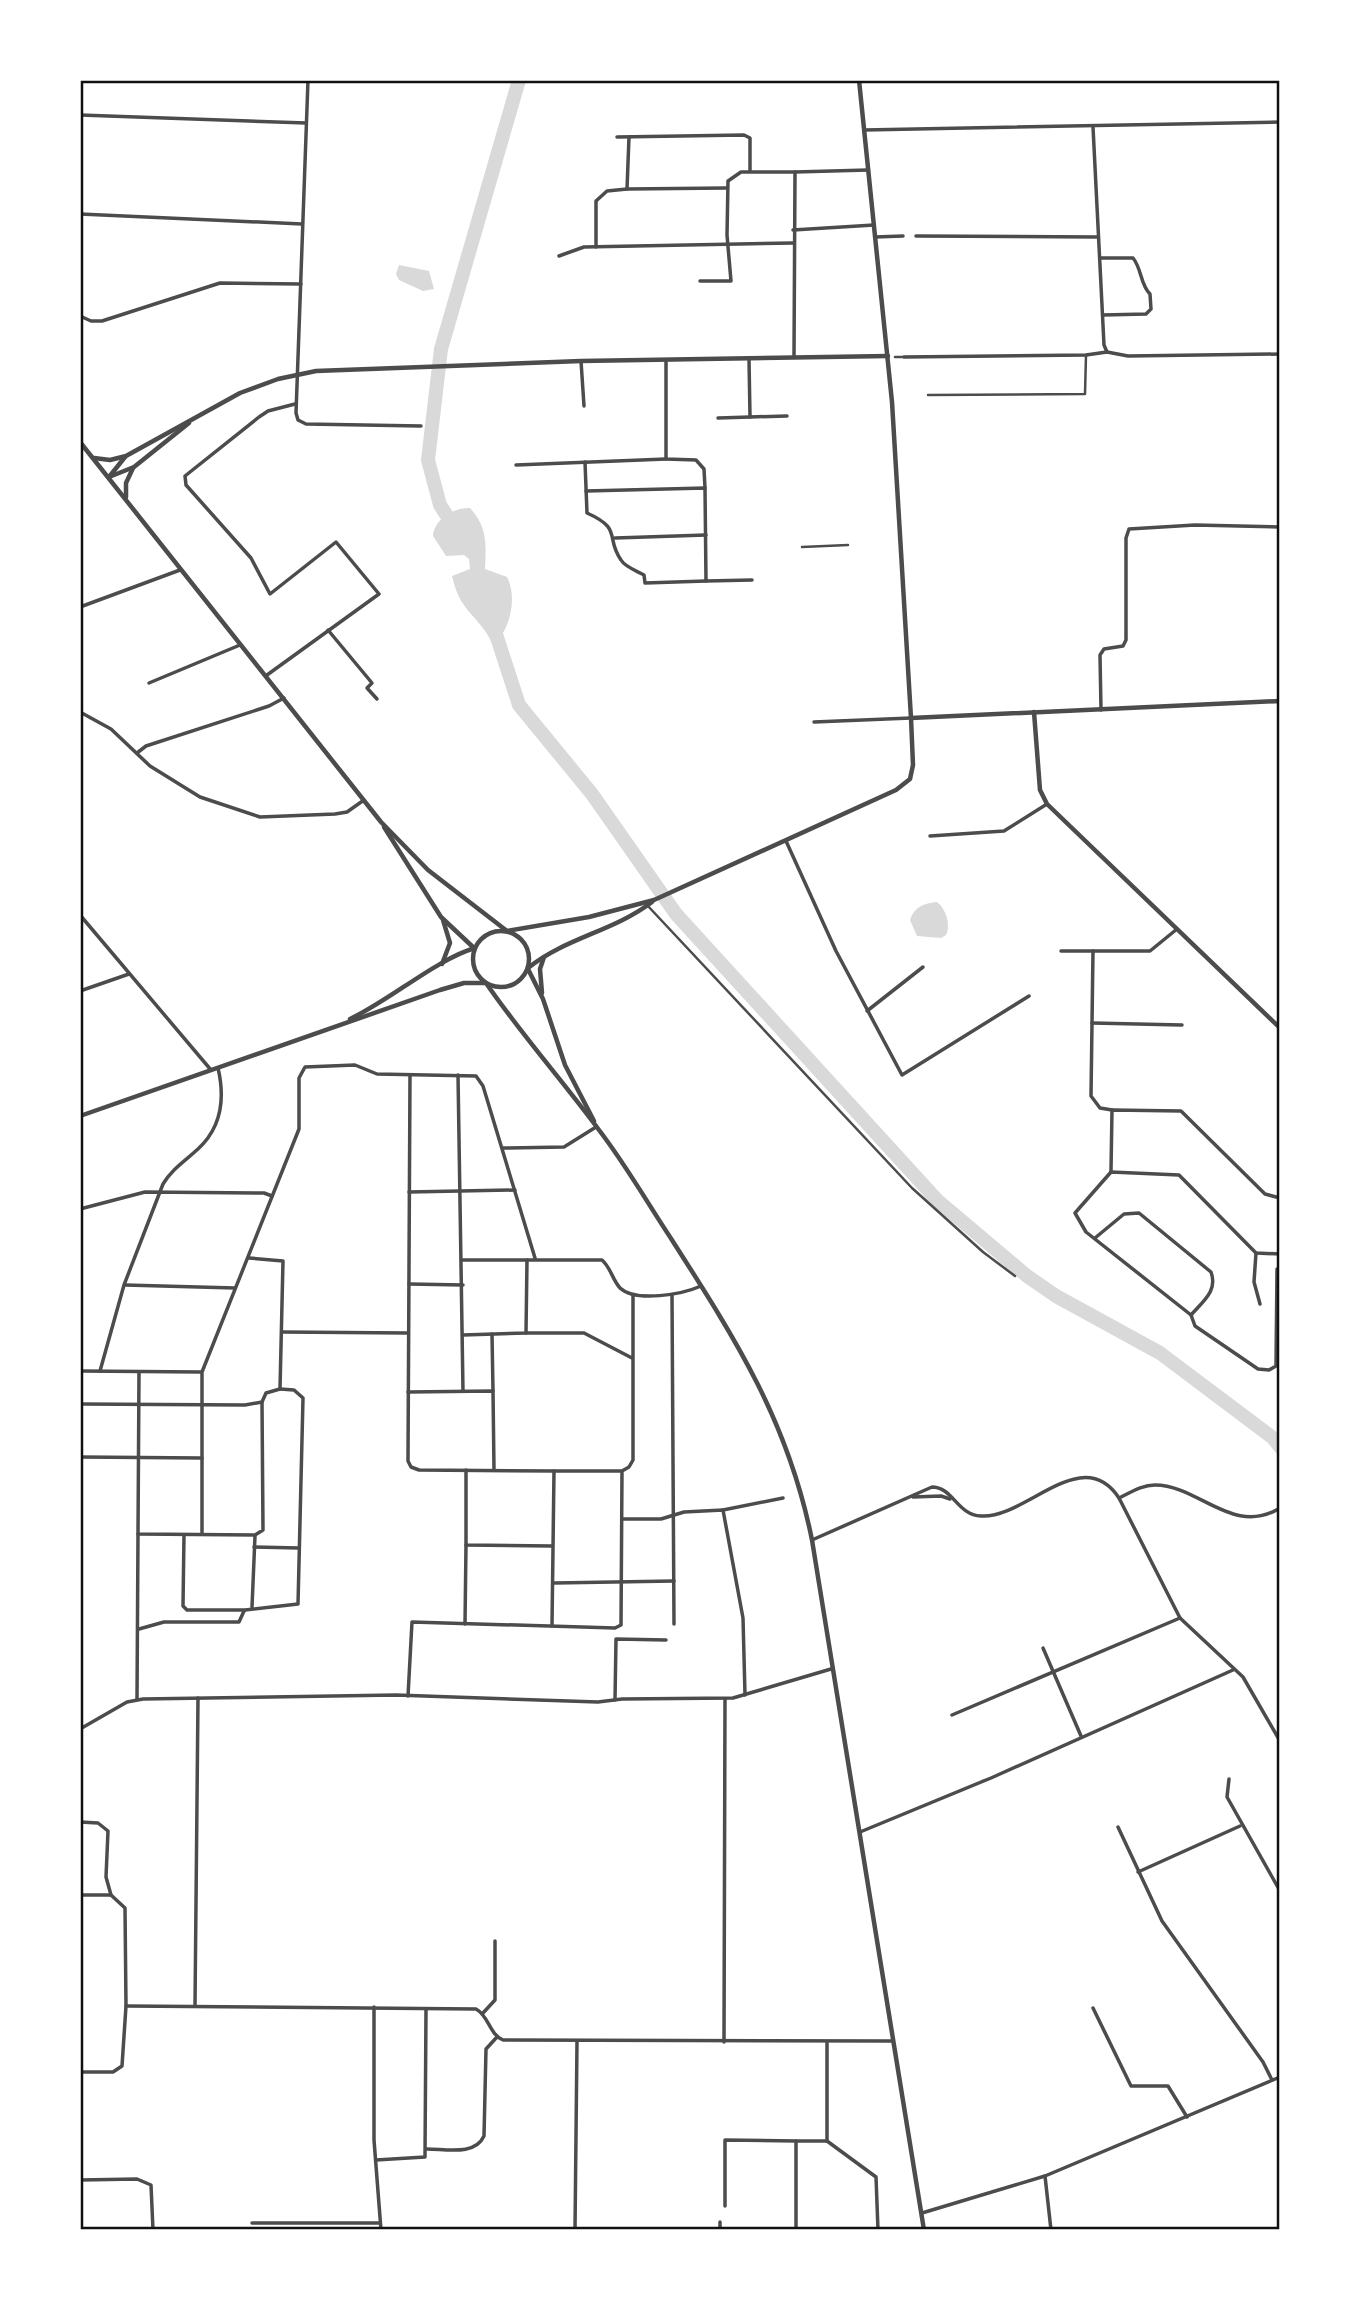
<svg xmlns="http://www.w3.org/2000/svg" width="1360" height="2310" font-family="Quicksand,sans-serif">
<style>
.water{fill:#d9d9d9}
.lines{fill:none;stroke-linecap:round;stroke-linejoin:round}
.river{stroke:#d9d9d9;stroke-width:14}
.pedestrian{stroke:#4c4c4c;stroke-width:2.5}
.minor{stroke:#4c4c4c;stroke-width:3.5}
.tertiary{stroke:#4c4c4c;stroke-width:4.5}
.neatline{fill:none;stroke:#111;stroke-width:2.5}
</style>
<rect width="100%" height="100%" fill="#fff"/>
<g class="water">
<polygon points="399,265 429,271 434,289 423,291 399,280 396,274"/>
<path d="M470,508C488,527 486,546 485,569L507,577C517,596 511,626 497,641L492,642C476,613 460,612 452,576L470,569L469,559L464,555L446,556L433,536C434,520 454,507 470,508Z"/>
<path d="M937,902C946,909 951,925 946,935L941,938L917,936L910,920C914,907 924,903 937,902Z"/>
</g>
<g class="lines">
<g class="river">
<polyline points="456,530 440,505 428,460 441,349 519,80"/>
<polyline points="493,625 519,705 592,794 676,914 937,1200 1027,1276 1056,1296 1160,1353 1273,1438 1280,1447"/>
</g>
<g class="pedestrian">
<polyline points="895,357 904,357"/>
<polyline points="928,395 1085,394 1086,355"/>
<polyline points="802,547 848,545"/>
<polyline points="647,905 912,1188 983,1252 1015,1276"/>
</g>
<g class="minor">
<polyline points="308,80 296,413 298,420 306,424 421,426"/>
<polyline points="80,115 306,123"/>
<polyline points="1093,127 1104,345 1107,352"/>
<polyline points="864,130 1280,122"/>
<polyline points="617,137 744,135 750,138 750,171"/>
<polyline points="795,172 868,170"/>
<polyline points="627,189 726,188"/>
<polyline points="80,214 302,224"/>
<polyline points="793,230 874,225"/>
<polyline points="916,236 1098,237"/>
<polyline points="875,237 903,236"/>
<polyline points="596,247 596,201 607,191 627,189 629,137"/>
<polyline points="559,256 584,247 793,243"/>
<path d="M1100,258H1133C1142,269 1140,284 1150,294L1151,309L1146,314L1103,315"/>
<polyline points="700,281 731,281 727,235 728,181 741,172 795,172 794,357"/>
<polyline points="80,316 91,321 102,321 220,283 301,284"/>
<polyline points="1107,352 1128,356 1280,354"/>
<polyline points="904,357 1086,355 1107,352"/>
<polyline points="749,359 750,417 787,416"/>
<polyline points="666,360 666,459 696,460 704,469 705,488"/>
<polyline points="581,361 584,406"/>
<polyline points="718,418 750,417"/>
<path d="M585,462L587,513C623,529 605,537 621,560C625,567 637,571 644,575L645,583L706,581"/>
<polyline points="516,465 666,459"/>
<polyline points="586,491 705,488 706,581 752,580"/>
<polyline points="615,538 706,535"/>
<polyline points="80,607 180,570"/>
<polyline points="328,630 372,683 367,688 377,699"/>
<polyline points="267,675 379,594 336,542 270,594 251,558 186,485 185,476 259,417 268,411 295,404"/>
<polyline points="149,683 240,645"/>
<polyline points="1101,710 1100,655 1104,649 1123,646 1126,640 1126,538 1129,529 1195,525 1280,527"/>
<polyline points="80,712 111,729 150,766 200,797 260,817 335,814 347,812 364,800"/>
<polyline points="814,722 911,718"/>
<polyline points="137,753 146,746 269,706 284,698"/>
<polyline points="930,836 1004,831 1047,804"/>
<polyline points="786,841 836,951 902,1075 1029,996"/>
<polyline points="80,915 211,1070"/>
<polyline points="1061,951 1093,951"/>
<polyline points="80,991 129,974"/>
<polyline points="867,1011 923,967"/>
<polyline points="1092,1023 1182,1025"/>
<polyline points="410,1075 408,1461 411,1467 419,1470 554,1471 552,1626"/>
<polyline points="458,1075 463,1391"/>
<polyline points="1112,1110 1100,1108 1091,1096 1093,951 1150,951 1177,929"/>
<polyline points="503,1148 564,1147 596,1127"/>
<polyline points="1111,1171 1112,1110 1181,1111 1265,1194 1280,1198"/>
<polyline points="409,1192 515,1190"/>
<polyline points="80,1209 145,1192 264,1193 272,1196"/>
<path d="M1095,1238L1124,1214L1139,1213L1211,1272C1218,1291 1203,1301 1191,1315"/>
<polyline points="1256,1253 1254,1282 1260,1304"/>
<polyline points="1280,1254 1256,1253 1179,1175 1111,1172 1075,1213 1086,1232 1191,1315 1195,1326 1258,1369 1269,1370 1276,1366 1277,1269 1280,1269"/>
<path d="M462,1260H602C611,1268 612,1279 620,1288C636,1303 683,1294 701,1286"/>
<polyline points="409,1284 463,1285"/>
<polyline points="125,1285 235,1288"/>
<polyline points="672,1295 674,1624"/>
<polyline points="282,1332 408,1333"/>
<polyline points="526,1333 584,1333 632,1358"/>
<polyline points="492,1334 493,1391"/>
<polyline points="463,1335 526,1333 527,1260"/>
<polyline points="80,1371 201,1372"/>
<path d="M100,1371L124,1285L163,1184C172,1169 185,1161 198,1149C222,1127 225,1098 218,1068"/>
<polyline points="139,1372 138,1534 255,1535 263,1530 262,1402"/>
<polyline points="408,1392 493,1391 494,1470"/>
<polyline points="80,1404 245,1405 262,1402 266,1393 280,1389 283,1261 249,1258"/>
<polyline points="80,1457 202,1458 202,1534"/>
<polyline points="202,1458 202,1372 299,1129 299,1078 305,1067 355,1065 377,1074 476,1076 483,1086 535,1258"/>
<polyline points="466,1470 466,1545 552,1546"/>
<polyline points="554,1471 621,1471"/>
<polyline points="913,1497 941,1496 950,1499"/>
<path d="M1119,1498C1130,1493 1141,1485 1155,1485C1199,1485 1233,1537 1280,1508"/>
<polyline points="723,1510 783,1498"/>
<polyline points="623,1519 661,1519 684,1512 723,1510 743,1618 745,1695"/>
<polyline points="184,1535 183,1606 187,1610 245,1610 298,1604 303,1398 294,1390 280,1389"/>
<path d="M812,1540L932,1487C953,1487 957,1515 981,1516C1026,1519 1082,1442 1119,1498L1180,1618L1243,1677L1280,1741"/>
<polyline points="254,1547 299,1548"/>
<polyline points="554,1583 674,1581"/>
<polyline points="252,1607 255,1536"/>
<polyline points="465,1624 466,1545"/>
<polyline points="139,1629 164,1622 239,1622 244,1611"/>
<polyline points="1043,1648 1081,1736"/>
<polyline points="408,1696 412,1622 615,1628 621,1625 622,1471 629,1467 633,1460 633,1295"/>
<polyline points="137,1699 138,1534"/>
<polyline points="615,1700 616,1639 666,1640"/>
<polyline points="952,1715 1180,1618"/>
<polyline points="80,1729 127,1702 143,1699 396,1695 598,1702 622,1699 733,1698 831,1669"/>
<polyline points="1229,1779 1227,1797 1280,1891"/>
<polyline points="80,1822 98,1823 108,1831 106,1877 111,1895"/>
<polyline points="1118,1827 1162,1921 1263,2062 1272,2080"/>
<polyline points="860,1832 991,1778 1233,1670"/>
<polyline points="1138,1872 1240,1826"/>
<polyline points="80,1895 111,1895 125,1908 126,2006 122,2066 113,2072 80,2072"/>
<path d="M126,2006L476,2009C489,2016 489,2034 503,2040L892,2041"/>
<polyline points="195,2006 198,1698"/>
<polyline points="374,2007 374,2140 381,2230"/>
<polyline points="1093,2008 1131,2086 1168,2086 1187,2117"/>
<polyline points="483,2013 495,2000 495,1941"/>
<polyline points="724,2042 725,1699"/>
<polyline points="827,2043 827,2141 876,2177 878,2230"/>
<path d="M427,2149C446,2149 475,2156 484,2136L486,2049L497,2037"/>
<polyline points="376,2160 425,2157 426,2009"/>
<polyline points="1045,2176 1051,2230"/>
<polyline points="80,2180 137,2179 151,2185 153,2230"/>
<polyline points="725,2206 725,2140 796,2141"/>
<polyline points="922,2213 1045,2176 1280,2077"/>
<polyline points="252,2223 379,2223"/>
<polyline points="575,2230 577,2041"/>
<polyline points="720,2230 720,2222"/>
<polyline points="796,2230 796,2141 827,2141"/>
</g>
<g class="tertiary">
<polyline points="80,442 381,822 428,870 507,931"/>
<polyline points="94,458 110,460 126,456 240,393 278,379 316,371 581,361 888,356"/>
<polyline points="109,477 134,467 189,423"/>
<polyline points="109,477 125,457"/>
<polyline points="126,497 126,483 133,468"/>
<polyline points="1034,712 1040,790 1047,804 1280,1028"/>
<polyline points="911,718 1280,701"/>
<polyline points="384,827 441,917 474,948"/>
<polyline points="507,931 589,917 654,900 896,790 910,779 913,765 911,718 892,402 859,80"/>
<circle cx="501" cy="959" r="28"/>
<polyline points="442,964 450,943 443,920"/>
<path d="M528,968C565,938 614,931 652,902"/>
<polyline points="528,969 543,999 565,1065 594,1121"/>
<path d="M486,983C521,1034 562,1080 599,1130C626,1165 648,1204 672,1240C736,1340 788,1421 812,1540L924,2230"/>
<polyline points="542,993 540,969 544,957"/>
<path d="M350,1019C389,1001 437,959 475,948"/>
<polyline points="80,1116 440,990 464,983 486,983"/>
</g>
</g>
<rect width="1360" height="2310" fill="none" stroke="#ffffff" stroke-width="164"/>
<rect x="82" y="82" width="1196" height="2146" class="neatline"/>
</svg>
